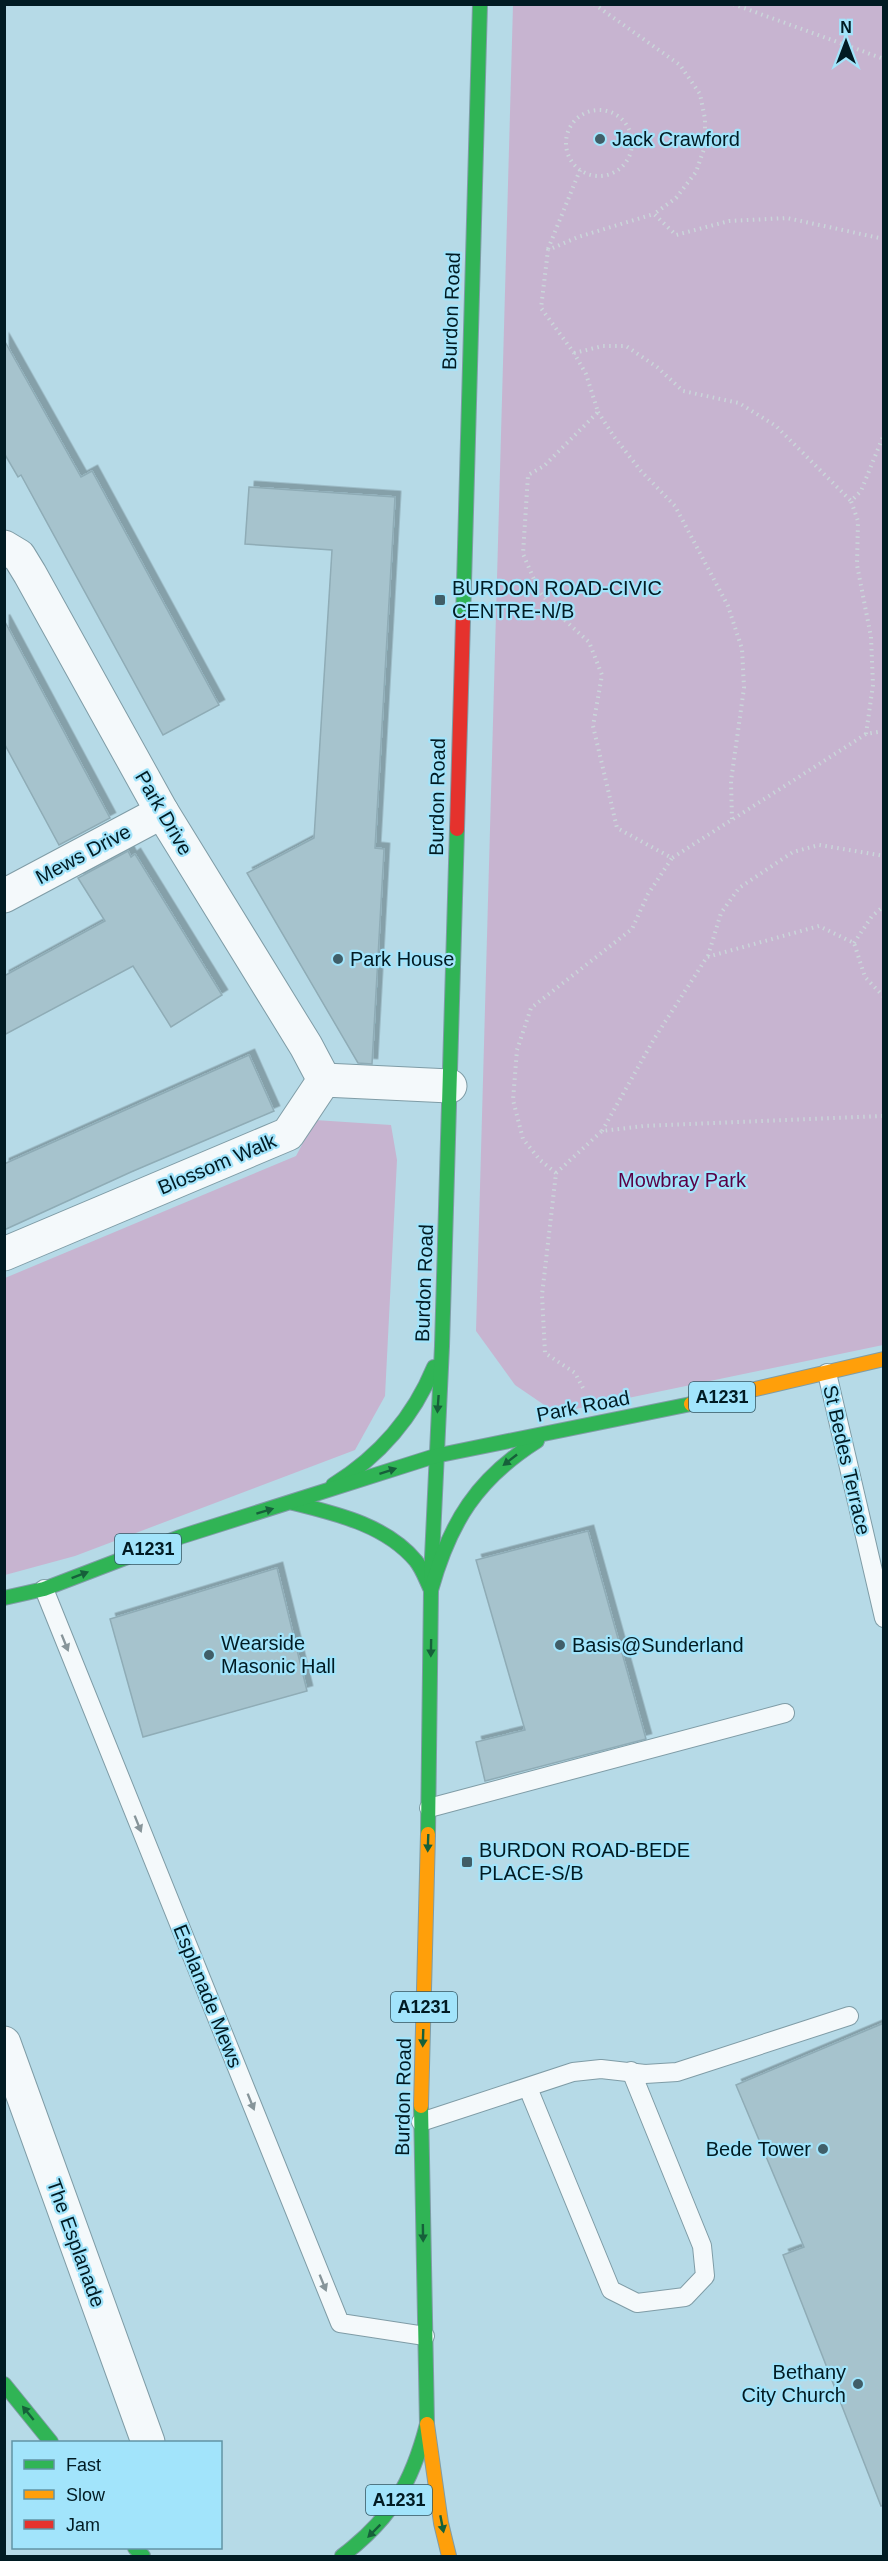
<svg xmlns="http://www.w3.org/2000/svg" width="888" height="2561" font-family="Arial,sans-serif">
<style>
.green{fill:#c7b4d0}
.building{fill:#a6c3cd;stroke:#8facb6;stroke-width:1.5;filter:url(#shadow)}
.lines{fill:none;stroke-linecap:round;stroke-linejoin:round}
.lane-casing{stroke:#7f9ca6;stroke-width:20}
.street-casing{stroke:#7f9ca6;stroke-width:35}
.fast-casing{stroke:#7f9ca6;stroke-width:16}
.slow-casing{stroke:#7f9ca6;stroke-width:16}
.jam-casing{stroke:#7f9ca6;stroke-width:16}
.path{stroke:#cad6da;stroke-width:4;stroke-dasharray:1.5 4.5;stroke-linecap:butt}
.lane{stroke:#f4f9fb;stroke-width:18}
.street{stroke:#f4f9fb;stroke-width:33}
.fast{stroke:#30b455;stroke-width:14}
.slow{stroke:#ff9f0a;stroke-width:14}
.jam{stroke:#e5322d;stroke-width:14}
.oneway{fill:#16603a}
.oneway2{fill:#87959a}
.poi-dot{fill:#405e68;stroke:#a2e4fb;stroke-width:2}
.labels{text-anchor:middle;stroke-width:4.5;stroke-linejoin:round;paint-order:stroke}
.shield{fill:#a2e4fb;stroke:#315764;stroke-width:1.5}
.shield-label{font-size:18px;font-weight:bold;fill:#011b23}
.poi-label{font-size:20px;fill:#011b23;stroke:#a2e4fb;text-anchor:start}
.street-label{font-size:20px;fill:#011b23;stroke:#a2e4fb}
.park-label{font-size:20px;fill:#590044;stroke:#a2e4fb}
</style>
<defs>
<filter id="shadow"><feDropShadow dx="5.5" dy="-5.5" stdDeviation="0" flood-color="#0004"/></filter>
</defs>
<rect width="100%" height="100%" fill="#b6dae7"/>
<g class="green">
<polygon points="513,5 883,5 883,1345 556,1413 515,1385 476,1331"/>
<polygon points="315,1120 391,1125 397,1160 385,1396 355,1450 75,1556 5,1575 5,1278 296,1156"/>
</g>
<g class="building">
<polygon points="4,340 81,477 92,471 219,705 163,735 21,475 18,477 4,453"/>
<polygon points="249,487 395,497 375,848 384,849 372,1064 358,1063 247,873 314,838 332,550 245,544"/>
<polygon points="4,620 110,818 59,845 4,743"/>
<polygon points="128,851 131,857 135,854 222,995 171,1027 133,966 4,1035 4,976 105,921 78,878"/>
<polygon points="249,1055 274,1111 131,1172 4,1230 4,1164"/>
<polygon points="588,1531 646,1739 485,1781 476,1742 525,1730 476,1560"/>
<polygon points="277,1568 307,1691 143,1737 110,1619"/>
<polygon points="884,2023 884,2505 881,2506 783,2255 804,2247 736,2085"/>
</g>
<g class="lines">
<defs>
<g id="lane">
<polyline points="827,1373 884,1618"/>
<polyline points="44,1589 340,2323 425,2336"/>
<polyline points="429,1808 785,1713"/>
<polyline points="528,2088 611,2290 637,2303 685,2297 705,2276 702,2246 631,2071"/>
<polyline points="421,2122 573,2072 601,2069 645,2074 677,2072 849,2016"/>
</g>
<g id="street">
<polyline points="4,547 19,556 30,574 162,812 306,1046 324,1080"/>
<polyline points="4,896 162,812"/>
<polyline points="4,1254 288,1134 324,1080 450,1086"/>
<polyline points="4,2043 148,2442"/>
</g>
<g id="fast">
<polyline points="463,620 480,4"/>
<path d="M333,1485C380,1456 413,1418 434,1367"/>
<path d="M293,1503C337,1514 386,1525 416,1561C423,1570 426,1580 431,1590L428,1834"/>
<polyline points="431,1579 442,1346 457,829"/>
<path d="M431,1590C450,1522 477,1479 537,1441"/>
<polyline points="4,1598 44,1589 180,1537 435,1456 691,1404"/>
<polyline points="4,2384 51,2442"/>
<polyline points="135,2548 143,2556"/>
<path d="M342,2556C391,2519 412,2483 427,2424L421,2106"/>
</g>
<g id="slow">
<polyline points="691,1404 884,1359"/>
<polyline points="421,2106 428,1834"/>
<polyline points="427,2424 441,2523 449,2556"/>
</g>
<polyline id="jam" points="457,829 463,620"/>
</defs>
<use href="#lane" class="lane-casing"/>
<use href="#street" class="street-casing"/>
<use href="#fast" class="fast-casing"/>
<use href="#slow" class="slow-casing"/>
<use href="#jam" class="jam-casing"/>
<g class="path">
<polyline points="594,4 680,65 700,94 705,119 705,146 696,172 676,198 654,214"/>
<polyline points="733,4 884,59"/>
<circle cx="599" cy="143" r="33"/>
<polyline points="884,239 787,218 729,221 676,235 654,214 578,237 548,250 541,308 574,353 586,374 598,412 544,466 528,475 523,554 539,591 559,615 589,642 602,675 593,726 617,828 672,858 866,734 884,731"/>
<polyline points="548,249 580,170"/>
<polyline points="574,353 603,346 626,346 657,367 683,391 739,403 776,426 851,501"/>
<polyline points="598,412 615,438 641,471 675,506 728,606 742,649 744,688 731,781 732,819"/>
<polyline points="866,734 873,685 871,637 857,565 858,521 851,501 861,491 884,434"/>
<polyline points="854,943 872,916 884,906"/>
<polyline points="708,956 721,913 739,888 793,852 819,845 884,856"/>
<polyline points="602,1131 654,1039 707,957 819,926 854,943 865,977 884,997"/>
<polyline points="556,1173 602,1131 644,1126 884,1116"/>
<polyline points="583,1388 575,1373 545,1353 542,1295 556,1173 540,1160 523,1139 513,1100 517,1050 531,1008 632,929 648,894 672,858"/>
</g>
<use href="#lane" class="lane"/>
<use href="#street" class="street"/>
<use href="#fast" class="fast"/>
<use href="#slow" class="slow"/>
<use href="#jam" class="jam"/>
</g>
<defs><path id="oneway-solid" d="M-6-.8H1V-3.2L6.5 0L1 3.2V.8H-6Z" transform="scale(1.5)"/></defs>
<g class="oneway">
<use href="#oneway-solid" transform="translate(438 1404) rotate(94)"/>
<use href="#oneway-solid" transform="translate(510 1460) rotate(142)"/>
<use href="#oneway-solid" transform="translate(388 1471) rotate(-18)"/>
<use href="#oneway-solid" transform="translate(265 1511) rotate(-17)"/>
<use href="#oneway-solid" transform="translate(80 1575) rotate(-21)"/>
<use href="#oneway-solid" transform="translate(431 1648) rotate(91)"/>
<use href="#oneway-solid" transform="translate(428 1843) rotate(92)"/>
<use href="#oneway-solid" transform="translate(423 2038) rotate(92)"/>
<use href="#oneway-solid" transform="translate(423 2233) rotate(89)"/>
<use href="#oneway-solid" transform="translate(28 2413) rotate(-129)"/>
<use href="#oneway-solid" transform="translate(442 2524) rotate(79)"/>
<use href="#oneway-solid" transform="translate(374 2531) rotate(135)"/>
</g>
<g class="oneway2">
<use href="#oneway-solid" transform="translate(65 1643) rotate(68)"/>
<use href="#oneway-solid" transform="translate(138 1824) rotate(68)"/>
<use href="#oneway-solid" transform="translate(251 2102) rotate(68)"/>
<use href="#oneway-solid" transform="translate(323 2283) rotate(68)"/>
</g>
<g class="poi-dot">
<circle cx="600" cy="139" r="6"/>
<rect x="434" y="594" width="12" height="12" rx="3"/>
<circle cx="338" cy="959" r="6"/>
<circle cx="560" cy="1645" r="6"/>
<circle cx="209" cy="1655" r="6"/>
<rect x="461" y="1856" width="12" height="12" rx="3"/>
<circle cx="823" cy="2149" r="6"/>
<circle cx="858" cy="2384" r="6"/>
</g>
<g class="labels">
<g class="shield">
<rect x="689" y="1382" width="66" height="30" rx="4.5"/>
<rect x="115" y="1534" width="66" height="30" rx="4.5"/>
<rect x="391" y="1992" width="66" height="30" rx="4.5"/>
<rect x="366" y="2485" width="66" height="30" rx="4.5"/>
</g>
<g class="shield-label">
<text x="722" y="1403">A1231</text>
<text x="148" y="1555">A1231</text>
<text x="424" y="2013">A1231</text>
<text x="399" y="2506">A1231</text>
</g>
<g class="poi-label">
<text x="612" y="146">Jack Crawford</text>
<text x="452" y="595">BURDON ROAD-CIVIC<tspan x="452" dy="23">CENTRE-N/B</tspan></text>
<text x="350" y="966">Park House</text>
<text x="221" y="1650">Wearside<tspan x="221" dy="23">Masonic Hall</tspan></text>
<text x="572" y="1652">Basis@Sunderland</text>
<text x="479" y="1857">BURDON ROAD-BEDE<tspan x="479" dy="23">PLACE-S/B</tspan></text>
<text x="811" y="2156" text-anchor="end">Bede Tower</text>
<text x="846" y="2379" text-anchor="end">Bethany<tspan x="846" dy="23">City Church</tspan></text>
</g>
<g class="street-label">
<text transform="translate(451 311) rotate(-88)" y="7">Burdon Road</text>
<text transform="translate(437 797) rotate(-89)" y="7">Burdon Road</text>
<text transform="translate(164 813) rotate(60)" y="7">Park Drive</text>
<text transform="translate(83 854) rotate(-28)" y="7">Mews Drive</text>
<text transform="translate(217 1164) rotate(-23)" y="7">Blossom Walk</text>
<text transform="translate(424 1283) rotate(-88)" y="7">Burdon Road</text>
<text transform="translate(583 1406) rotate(-11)" y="7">Park Road</text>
<text transform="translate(847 1460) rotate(77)" y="7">St Bedes Terrace</text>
<text transform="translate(208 1996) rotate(68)" y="7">Esplanade Mews</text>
<text transform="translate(403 2097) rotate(-89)" y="7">Burdon Road</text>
<text transform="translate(76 2243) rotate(70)" y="7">The Esplanade</text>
</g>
<g class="park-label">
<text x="682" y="1187">Mowbray Park</text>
</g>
</g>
<rect width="888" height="2561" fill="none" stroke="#011b23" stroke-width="12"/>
<rect x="12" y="2441" width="210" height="108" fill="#a2e4fb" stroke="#6294a5" stroke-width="1.5"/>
<rect x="24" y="2460" width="30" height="9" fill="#30b455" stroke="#6294a5" stroke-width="1.5"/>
<text x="66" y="2471" font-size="18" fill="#011b23">Fast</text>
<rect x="24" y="2490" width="30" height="9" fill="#ff9f0a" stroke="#6294a5" stroke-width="1.5"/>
<text x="66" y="2501" font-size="18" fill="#011b23">Slow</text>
<rect x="24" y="2520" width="30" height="9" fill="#e5322d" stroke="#6294a5" stroke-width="1.5"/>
<text x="66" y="2531" font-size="18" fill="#011b23">Jam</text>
<g transform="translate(846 42)" stroke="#a2e4fb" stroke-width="4.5" paint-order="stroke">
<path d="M0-4.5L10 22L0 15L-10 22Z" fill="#011b23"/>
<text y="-9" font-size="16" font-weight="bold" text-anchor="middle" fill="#011b23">N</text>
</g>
</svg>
